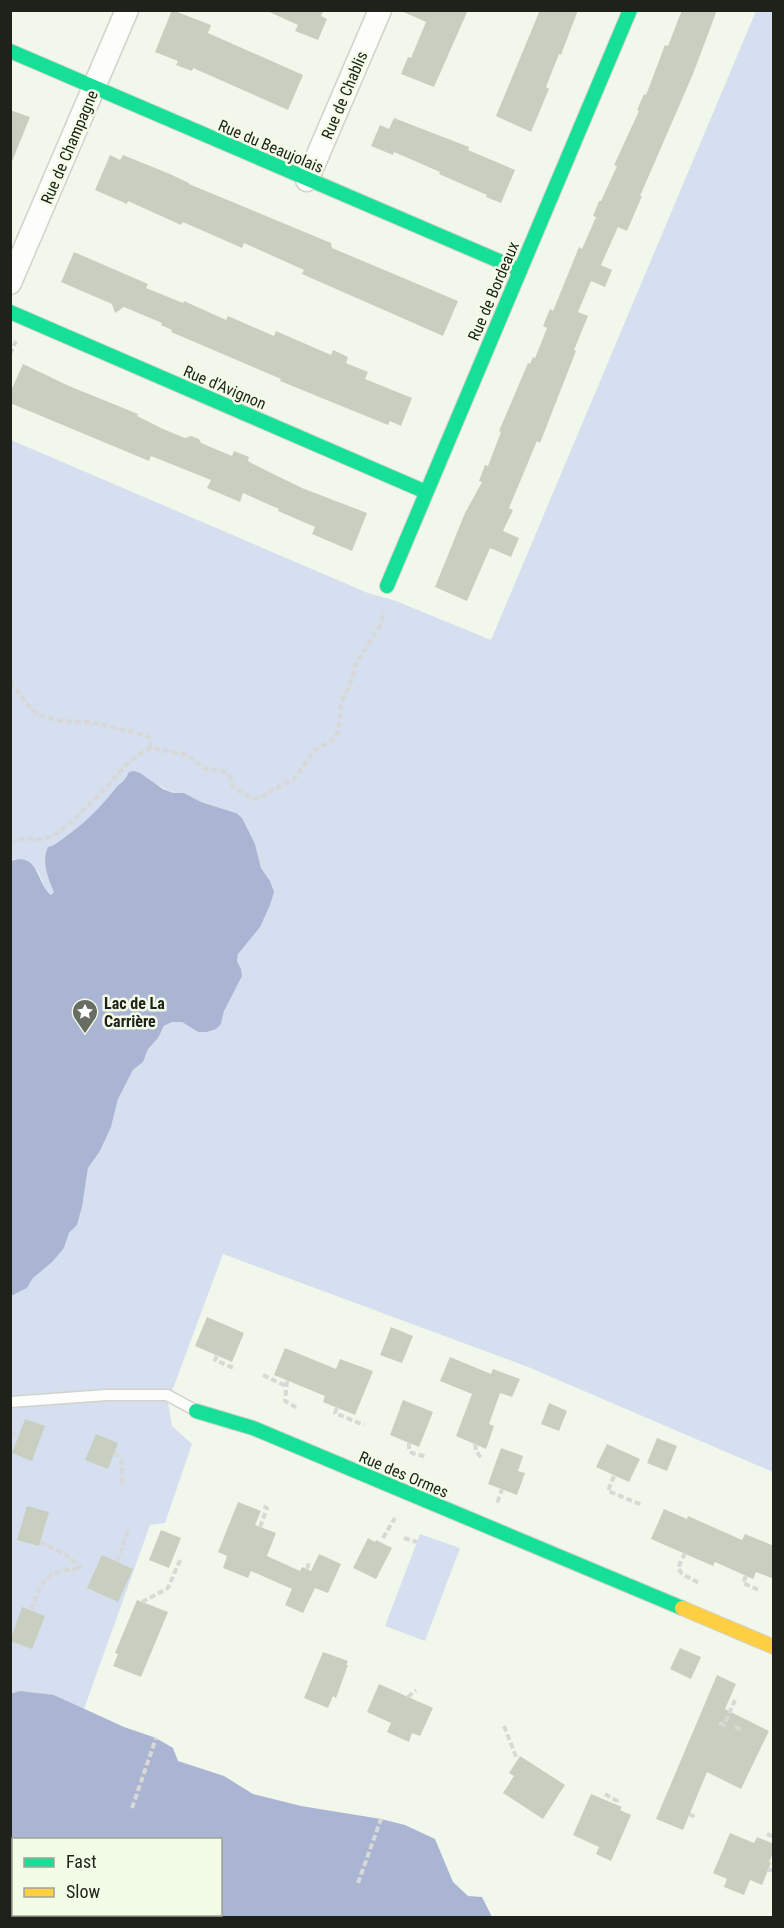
<svg xmlns="http://www.w3.org/2000/svg" width="784" height="1928" font-family="'Roboto Condensed',sans-serif">
<style>
.green{fill:#d6dfef}
.water{fill:#aab4d3;fill-rule:evenodd}
.building{fill:#c9cfc0}
.lines{fill:none;stroke-linecap:round;stroke-linejoin:round}
.lane-casing{stroke:#cfd3ca;stroke-width:13}
.street-casing{stroke:#cfd3ca;stroke-width:25}
.fast-casing{stroke:#cfd3ca;stroke-width:16}
.slow-casing{stroke:#cfd3ca;stroke-width:16}
.path{stroke:#d8d9d6;stroke-width:4;stroke-dasharray:6 3;stroke-linecap:butt}
.lane{stroke:#fdfefc;stroke-width:10}
.street{stroke:#fdfefc;stroke-width:22}
.fast{stroke:#16e098;stroke-width:14}
.slow{stroke:#ffcf43;stroke-width:14}
.labels{text-anchor:middle;stroke-width:5;stroke-linejoin:round;paint-order:stroke}
.street-label{font-size:16px;fill:#1e221a;stroke:#f3fce6}
.poi-label{font-size:16px;font-weight:bold;fill:#1e221a;stroke:#f3fce6;text-anchor:start}
</style>
<rect width="100%" height="100%" fill="#f2f7eb"/>
<g class="green">
<path d="M756,11H773V1472L528,1367L223,1254L168,1402L172,1426L192,1444L165,1523L150,1525L84,1709L54,1695L11,1694V1296L27,1288L33,1278L64,1248L69,1233L77,1225L82,1207L88,1168L100,1151L111,1127L118,1099L133,1070L143,1062L148,1049L158,1038L164,1027L172,1022H182L198,1032L221,1024L224,1011L241,969L237,961L238,954L270,905V881L261,868L255,844L236,813L201,802L184,793H173L151,781L129,772C124,783 120,782 114,790C95,815 80,827 54,845L48,847C41,861 48,879 54,892L51,895L46,892L38,871L15,859L11,861V440L368,593L396,601L491,640Z"/>
<polygon points="420,1534 460,1548 425,1641 385,1626"/>
</g>
<g class="water">
<path d="M134,771L140,773L163,789L173,793H184L201,802L236,813L242,818L255,844L261,868L270,881L274,892L270,905L260,927L238,954L237,961L241,969L242,976L224,1011L221,1024L216,1029L207,1032H198L182,1022H172L164,1026L158,1038L148,1049L143,1062L133,1070L118,1099L111,1127L100,1151L88,1168L82,1207L77,1225L69,1233L64,1248L52,1262L33,1278L27,1288L11,1296V861C39,851 37,885 51,895L54,892C48,879 41,861 48,847L54,845C80,827 95,814 114,790C120,782 124,783 129,772Z"/>
<path d="M20,1691L54,1695L124,1727L156,1738L173,1748L178,1761L224,1776L253,1794L301,1806L381,1819L405,1825L435,1839L453,1882L468,1896L482,1897L492,1917H11L10,1694ZM14,1840H220V1914H14Z"/>
</g>
<g class="building">
<polygon points="172,10 211,25 208,33 303,75 288,110 193,68 192,71 176,65 178,61 155,52"/>
<polygon points="265,10 324,10 321,16 327,19 318,40 295,31 298,25"/>
<polygon points="399,10 468,10 434,87 401,74 408,57 411,58 426,22"/>
<polygon points="540,10 578,10 561,55 559,54 546,87 549,89 531,132 496,116"/>
<polygon points="682,10 717,10 693,74 640,196 642,196 627,231 618,227 601,265 612,270 605,287 591,281 578,312 588,316 574,350 576,351 540,443 537,441 509,508 513,510 503,531 519,538 511,557 490,548 467,601 435,587 465,513 482,482 479,481 485,465 488,466 501,432 499,431 528,363 530,364 533,357 535,358 547,328 543,326 550,309 553,311 579,247 582,249 596,217 593,216 599,201 601,201 617,166 614,165 639,111 637,110 644,94 646,95 665,45 668,46"/>
<polygon points="10,110 30,117 11,164 10,164"/>
<polygon points="394,118 469,147 468,150 515,170 501,203 486,197 487,195 439,174 440,172 394,152 393,155 371,146 380,125 389,129"/>
<polygon points="110,155 120,160 123,155 170,174 189,183 189,184 331,243 332,248 458,301 443,336 302,274 304,270 244,243 242,248 183,222 181,225 128,201 127,204 95,190"/>
<polygon points="74,252 148,284 146,288 183,303 184,301 226,320 228,316 274,336 276,331 331,355 333,350 348,357 346,363 368,372 365,379 412,398 401,426 390,421 388,425 280,381 281,379 171,332 172,330 161,325 162,323 124,307 115,313 112,304 61,282"/>
<polygon points="23,364 69,386 138,414 137,416 163,429 185,438 191,436 199,439 201,443 232,456 234,451 249,457 248,461 257,466 302,488 367,513 352,551 312,534 315,527 278,511 279,509 243,493 240,502 207,488 211,480 151,456 149,461 10,403 10,393"/>
<polygon points="207,1317 244,1333 232,1362 195,1346"/>
<polygon points="391,1327 413,1336 402,1363 380,1355"/>
<polygon points="285,1348 336,1369 340,1359 373,1371 355,1415 323,1402 325,1396 274,1375"/>
<polygon points="450,1357 491,1374 493,1369 520,1379 512,1397 500,1393 489,1424 494,1426 486,1449 456,1436 472,1394 440,1381"/>
<polygon points="403,1400 433,1412 419,1447 390,1435"/>
<polygon points="549,1403 567,1411 559,1431 541,1424"/>
<polygon points="25,1419 45,1426 32,1461 12,1453"/>
<polygon points="96,1434 118,1443 108,1469 85,1460"/>
<polygon points="657,1438 677,1446 667,1471 647,1463"/>
<polygon points="607,1444 640,1459 629,1482 596,1467"/>
<polygon points="501,1448 523,1456 518,1471 525,1473 517,1495 488,1484"/>
<polygon points="238,1502 261,1511 255,1525 276,1533 267,1556 300,1571 302,1567 311,1571 319,1554 341,1564 328,1593 315,1588 303,1613 285,1605 292,1589 251,1571 248,1578 223,1568 227,1556 218,1552"/>
<polygon points="27,1506 49,1512 39,1546 17,1540"/>
<polygon points="664,1509 687,1519 688,1516 742,1540 745,1534 774,1546 774,1579 756,1572 753,1579 715,1562 713,1566 651,1539"/>
<polygon points="161,1530 181,1538 169,1568 149,1560"/>
<polygon points="368,1538 375,1542 376,1540 392,1548 376,1579 353,1568"/>
<polygon points="102,1555 133,1569 118,1602 87,1588"/>
<polygon points="137,1600 168,1612 141,1677 113,1666 118,1654 115,1653"/>
<polygon points="22,1607 45,1616 32,1649 10,1641"/>
<polygon points="680,1648 701,1657 691,1679 670,1669"/>
<polygon points="323,1652 348,1661 346,1665 348,1665 336,1698 333,1696 328,1708 304,1698"/>
<polygon points="717,1675 736,1684 725,1709 769,1731 741,1789 707,1772 683,1830 656,1819"/>
<polygon points="379,1684 433,1708 420,1736 412,1733 409,1742 387,1732 391,1723 367,1712"/>
<polygon points="520,1756 565,1785 543,1819 503,1793 514,1776 509,1773"/>
<polygon points="591,1794 622,1807 620,1810 631,1815 611,1861 596,1854 599,1847 573,1835"/>
<polygon points="730,1833 754,1843 757,1837 774,1844 774,1851 769,1862 771,1863 762,1885 750,1880 744,1895 724,1887 727,1879 713,1873"/>
</g>
<g class="lines">
<defs>
<polyline id="lane" points="10,1402 107,1395 167,1395 193,1409"/>
<g id="street">
<polyline points="307,180 380,10"/>
<polyline points="10,283 127,10"/>
</g>
<g id="fast">
<polyline points="10,51 520,270"/>
<polyline points="10,312 426,492"/>
<polyline points="387,586 630,10"/>
<polyline points="196,1411 253,1428 682,1608"/>
</g>
<polyline id="slow" points="682,1608 774,1647"/>
</defs>
<use href="#lane" class="lane-casing"/>
<use href="#street" class="street-casing"/>
<use href="#fast" class="fast-casing"/>
<use href="#slow" class="slow-casing"/>
<g class="path">
<polyline points="10,354 16,341"/>
<polyline points="10,682 31,709 41,716 60,721 90,722 146,735 149,738 151,748 187,755 204,768 225,772 229,774 233,786 237,790 253,799 267,795 273,789 287,783 294,779 315,750 334,739 338,732 341,703 353,677 355,665 381,624 384,611"/>
<path d="M10,843C29,832 38,847 58,832C77,818 93,801 109,784C121,771 134,754 151,748"/>
<polyline points="217,1356 215,1360 236,1369"/>
<polyline points="263,1375 286,1386"/>
<polyline points="287,1381 285,1401 297,1408"/>
<polyline points="337,1408 335,1413 364,1425"/>
<polyline points="10,1433 19,1436"/>
<polyline points="409,1443 409,1450 412,1453 427,1457"/>
<polyline points="475,1444 476,1451 482,1459"/>
<polyline points="115,1452 122,1462 122,1486"/>
<polyline points="614,1476 608,1491 642,1505"/>
<polyline points="499,1502 498,1501 502,1489"/>
<polyline points="260,1527 267,1508 261,1505"/>
<polyline points="383,1538 395,1518"/>
<polyline points="404,1538 417,1542"/>
<polyline points="40,1542 66,1555 81,1568"/>
<polyline points="685,1553 678,1568 682,1574 699,1583"/>
<polyline points="117,1562 128,1531"/>
<polyline points="307,1569 309,1562"/>
<polyline points="746,1576 743,1583 759,1590"/>
<polyline points="142,1602 168,1588 181,1558"/>
<path d="M31,1610C41,1580 47,1570 81,1569"/>
<polyline points="408,1697 416,1690"/>
<polyline points="719,1723 724,1725 735,1700"/>
<polyline points="504,1726 517,1759"/>
<polyline points="735,1727 743,1730"/>
<polyline points="605,1794 617,1801 616,1805"/>
<polyline points="132,1808 156,1738"/>
<polyline points="689,1814 695,1817"/>
<polyline points="767,1834 774,1837"/>
<polyline points="768,1870 774,1870"/>
<polyline points="358,1883 381,1819"/>
</g>
<use href="#lane" class="lane"/>
<use href="#street" class="street"/>
<use href="#fast" class="fast"/>
<use href="#slow" class="slow"/>
</g>
<defs>
<symbol id="sight-pin" viewBox="-11 -11 22 30"><path d="M0 17L-7.5 6A9.5 9.5 0 1 1 7.5 6Z" fill="#686d63" stroke="#f3fce6"/><path d="M0-6L1.8-2.2L6-1.7L2.9 1.2L3.7 5.4L0 3.3L-3.7 5.4L-2.9 1.2L-6-1.7L-1.8-2.2Z" fill="#fff"/></symbol>
</defs>
<g fill-rule="evenodd">
<use href="#sight-pin" x="70" y="997" width="30" height="40"/>
</g>
<g class="labels">
<g class="street-label">
<text transform="translate(344 95) rotate(-67)" y="6">Rue de Chablis</text>
<text transform="translate(271 146) rotate(23)" y="6">Rue du Beaujolais</text>
<text transform="translate(69 147) rotate(-67)" y="6">Rue de Champagne</text>
<text transform="translate(493 291) rotate(-67)" y="6">Rue de Bordeaux</text>
<text transform="translate(225 387) rotate(23)" y="6">Rue d'Avignon</text>
<text transform="translate(404 1474) rotate(23)" y="6">Rue des Ormes</text>
</g>
<g class="poi-label">
<text x="104" y="1009">Lac de La<tspan x="104" dy="18">Carrière</tspan></text>
</g>
</g>
<rect width="784" height="1928" fill="none" stroke="#1e221a" stroke-width="24"/>
<rect x="12" y="1838" width="210" height="78" fill="#f3fce6" stroke="#9ea594" stroke-width="1.5"/>
<rect x="24" y="1858" width="30" height="9" fill="#16e098" stroke="#9ea594" stroke-width="1.5"/>
<text x="66" y="1868" font-size="18" fill="#1e221a">Fast</text>
<rect x="24" y="1888" width="30" height="9" fill="#ffcf43" stroke="#9ea594" stroke-width="1.5"/>
<text x="66" y="1898" font-size="18" fill="#1e221a">Slow</text>
</svg>
